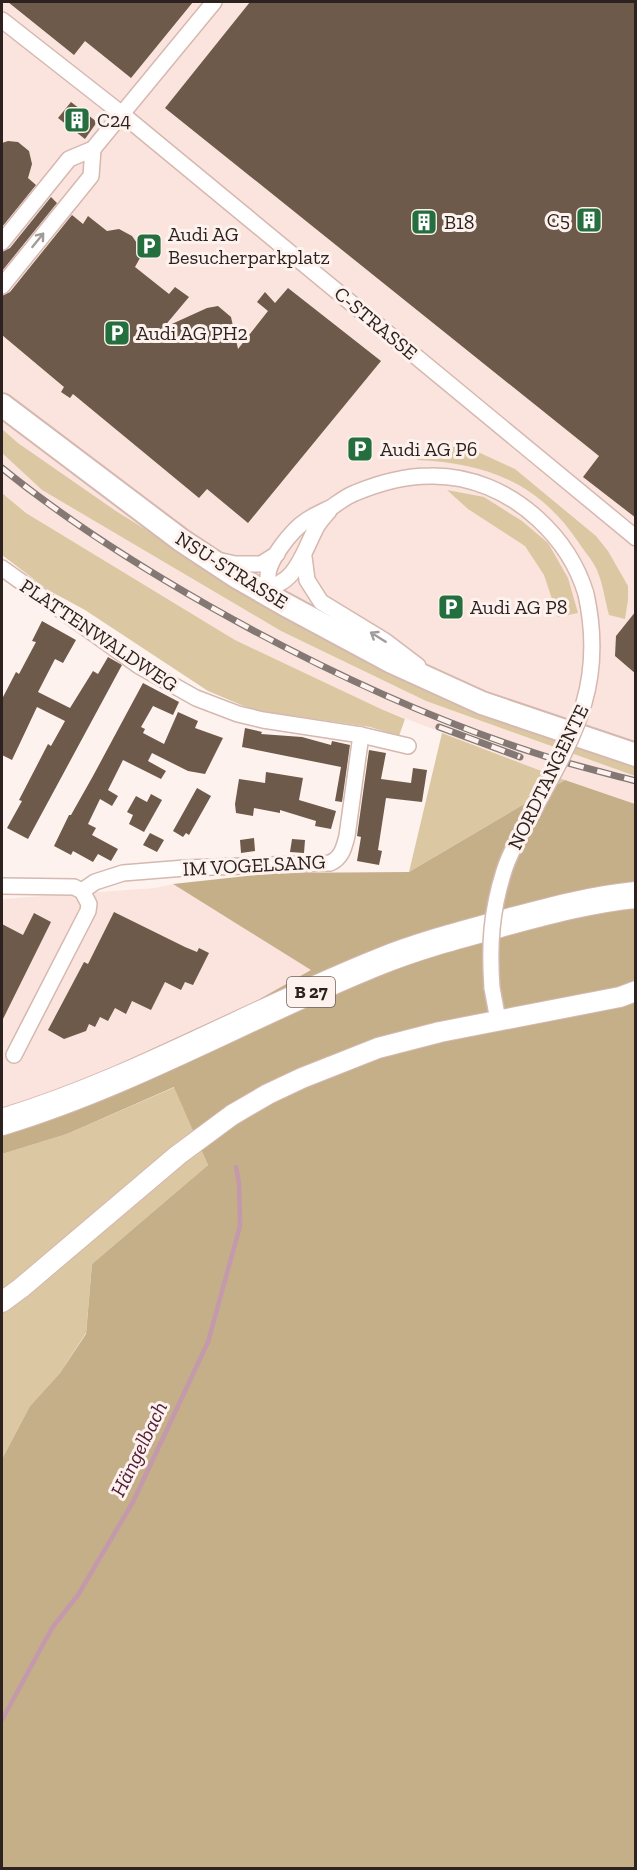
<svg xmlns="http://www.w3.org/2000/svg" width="637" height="1870" font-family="'Zilla Slab',serif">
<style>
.built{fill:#fbe4dd}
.green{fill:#dbc7a2}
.forest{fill:#c4af89}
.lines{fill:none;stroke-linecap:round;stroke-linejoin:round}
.stream{stroke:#c499ab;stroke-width:4.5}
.building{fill:#6d5a4a}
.minor-casing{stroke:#d5b8b0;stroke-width:18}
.tertiary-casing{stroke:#d5b8b0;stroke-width:22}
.secondary-casing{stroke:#d5b8b0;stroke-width:26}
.trunk-casing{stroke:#d5b8b0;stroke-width:28}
.minor{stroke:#fff;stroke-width:15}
.tertiary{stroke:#fff;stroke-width:20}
.secondary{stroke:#fff;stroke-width:22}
.trunk{stroke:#fff;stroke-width:26}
.rail-casing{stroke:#837874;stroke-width:7}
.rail{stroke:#fef2ee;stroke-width:4.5;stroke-dasharray:14;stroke-linecap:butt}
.minor-bridge-casing{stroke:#d5b8b0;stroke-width:18;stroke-linecap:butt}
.minor-bridge{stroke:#fff;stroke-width:15}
.oneway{stroke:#a09c9a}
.labels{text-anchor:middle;stroke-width:6;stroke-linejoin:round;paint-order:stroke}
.shield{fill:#fef2ee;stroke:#6c605d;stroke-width:1.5}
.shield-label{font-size:18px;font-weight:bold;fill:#2d221f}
.poi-label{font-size:20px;fill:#2d221f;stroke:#fef2ee;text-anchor:start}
.street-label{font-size:20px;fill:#2d221f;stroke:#fef2ee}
.water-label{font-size:21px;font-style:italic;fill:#511c37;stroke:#fef2ee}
</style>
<rect width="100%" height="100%" fill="#fef2ee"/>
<g class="built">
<polygon points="2,2 635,2 635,759 483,706 171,546 116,511 18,443 2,429"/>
<polygon points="2,453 42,490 281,631 426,701 635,776 635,804 565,780 381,709 235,640 26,513 2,493"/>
<polygon points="173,884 312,970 258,1000 54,1094 2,1113 2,899 155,888"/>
</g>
<g class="green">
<polygon points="2,429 18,443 116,511 263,603 635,759 635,776 426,701 281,631 42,490 2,453"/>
<path d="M455,447L478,452L515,469L596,536L608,551L628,586V600L625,619L609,615C605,601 603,584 597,570C593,561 585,552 579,543C539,483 487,463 417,460C427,443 437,447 455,447Z"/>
<polygon points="447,490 484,497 522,521 548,543 568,578 578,613 558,617 544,575 525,546 468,509"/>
<polygon points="2,493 26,513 235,640 381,709 405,719 399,736 370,727 253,710 208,691 85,610 48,590 2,555"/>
<polygon points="442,733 565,780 409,872"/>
<polygon points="175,1087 208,1165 92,1264 86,1333 60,1373 30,1406 2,1459 2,1154 67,1134"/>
</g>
<polygon class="forest" points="565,780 635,804 635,1868 2,1868 2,1459 30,1406 60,1373 86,1334 92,1264 208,1165 174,1087 67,1134 2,1154 2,1113 54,1094 258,1000 311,970 173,884 275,873 409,872"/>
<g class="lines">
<polyline class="stream" points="2,1720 52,1628 78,1595 133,1502 208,1342 240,1226 239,1183 236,1167"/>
</g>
<g class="building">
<polygon points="8,2 193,2 131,78 85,41 74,55"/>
<polygon points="250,2 636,2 636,518 583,477 599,456 165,108"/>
<polygon points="71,102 97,122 85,139 58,118"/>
<polygon points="8,141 18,142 29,151 32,164 28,178 36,185 2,227 2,143"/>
<polygon points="51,197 57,203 2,271 2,252 10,248"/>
<polygon points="72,215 83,224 88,216 107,231 119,229 132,236 139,246 140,258 135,267 169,294 175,287 189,297 163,328 207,308 218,306 231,317 238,349 268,311 257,302 265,292 275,303 288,288 381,361 248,523 207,489 199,498 73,394 70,398 61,392 64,387 2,335 2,296 10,292"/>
<polygon points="636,611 636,674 615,656 616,636"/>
<polygon points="42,621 76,640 63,663 55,659 38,692 70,708 93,671 98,674 108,657 122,665 28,839 7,828 22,801 19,800 48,744 51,746 65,721 37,707 12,760 2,755 2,699 16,672 19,674 36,642 32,641"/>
<polygon points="143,683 179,702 173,715 153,706 141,727 145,729 143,733 164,744 178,712 198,721 195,728 223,738 205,774 188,771 152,753 148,761 166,771 161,779 123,760 108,790 118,796 112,806 100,799 88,824 96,828 92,835 118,849 111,861 98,854 93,862 73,851 71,855 54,846 69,815 71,815 93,776"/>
<polygon points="245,728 262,732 261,734 302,737 331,745 332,741 350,745 342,802 335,801 341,767 242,747"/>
<polygon points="369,750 386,753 381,779 411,783 413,768 427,770 422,802 386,798 378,850 382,851 379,865 357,861 361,837 357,836"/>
<polygon points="266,772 303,778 299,800 336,811 331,829 315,826 316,821 280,810 280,813 254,808 253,816 236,813 235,804 239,779 265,783"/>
<polygon points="197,788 211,796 189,835 186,833 183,837 173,831"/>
<polygon points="151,794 162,800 144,832 129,824 133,815 127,812 136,796 147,802"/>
<polygon points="150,833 164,840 157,852 143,845"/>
<polygon points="254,838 255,851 241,853 240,840"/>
<polygon points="292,839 305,840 304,853 290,852"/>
<polygon points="114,912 185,947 197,952 199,948 209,953 193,985 185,982 181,990 165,982 151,1010 132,1001 126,1014 115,1008 108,1021 100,1017 95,1027 89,1024 86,1031 64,1039 48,1030 84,962 88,964"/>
<polygon points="34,913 51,922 2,1021 2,924 23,935"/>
</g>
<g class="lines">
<defs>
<g id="minor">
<polyline points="2,20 122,114 636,538"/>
<polyline points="2,242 69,159 93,149 214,2"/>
<polyline points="2,286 91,176 93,149"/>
<polyline points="304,557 307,580 321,602 385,641 418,666"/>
<polyline points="217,560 235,564 261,564 277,554"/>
<polyline points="2,568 139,666 196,698 238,714 263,720 361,735 408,746"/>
<path d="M261,587C294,589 303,553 315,530C318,523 324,517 329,511"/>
<path d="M279,598C274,592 268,586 268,579C266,561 293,529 307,520C315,515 324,511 332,507C339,502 347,496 355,493C379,483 404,476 430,476C470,475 509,492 538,519C561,540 577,564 586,594"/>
<polyline points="2,886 74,887 82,891 89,904 88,911 14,1055"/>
<path d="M82,891L95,882L123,873L185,868L330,863C342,858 344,847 347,836L361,735"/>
<polyline points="492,988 498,1020"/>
</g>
<polyline id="tertiary" points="2,1302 21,1288 178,1155 232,1115 268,1094 302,1078 378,1048 440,1032 620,997 636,991"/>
<polyline id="secondary" points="2,405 181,540 237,577 284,604 392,662 482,703 636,755"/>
<path id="trunk" d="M2,1122C134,1082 253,1012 381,961C423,944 468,933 511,921C552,910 594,899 636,895"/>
</defs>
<use href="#minor" class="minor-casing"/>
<use href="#tertiary" class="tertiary-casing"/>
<use href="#secondary" class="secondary-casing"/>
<use href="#trunk" class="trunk-casing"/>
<use href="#minor" class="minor"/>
<use href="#tertiary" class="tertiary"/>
<use href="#secondary" class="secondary"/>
<use href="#trunk" class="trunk"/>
<defs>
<g id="rail">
<path d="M2,468C66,520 137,565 209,606C313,665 421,716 535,753C568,764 602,772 636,781"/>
<polyline points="439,727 520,757"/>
</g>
</defs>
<use href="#rail" class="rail-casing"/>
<use href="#rail" class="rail"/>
<defs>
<path id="minor-bridge" d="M492,988C489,946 491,912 504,871C511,848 525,827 536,806C577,731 605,681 586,594"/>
</defs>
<use href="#minor-bridge" class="minor-bridge-casing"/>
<use href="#minor-bridge" class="minor-bridge"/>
</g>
<defs><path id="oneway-shaft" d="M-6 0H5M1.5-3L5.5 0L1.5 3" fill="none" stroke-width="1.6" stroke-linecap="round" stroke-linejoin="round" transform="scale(1.5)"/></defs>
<g class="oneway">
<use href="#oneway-shaft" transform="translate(38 240) rotate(-51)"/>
<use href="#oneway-shaft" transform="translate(378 637) rotate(-148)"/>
</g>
<defs>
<symbol id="building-square" viewBox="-11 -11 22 22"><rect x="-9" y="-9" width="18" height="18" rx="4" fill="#246f3d" stroke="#fef2ee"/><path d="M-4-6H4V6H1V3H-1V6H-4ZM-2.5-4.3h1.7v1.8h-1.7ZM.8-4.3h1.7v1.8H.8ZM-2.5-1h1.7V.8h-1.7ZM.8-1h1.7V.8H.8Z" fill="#fff"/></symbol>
<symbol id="parking-square" viewBox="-11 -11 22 22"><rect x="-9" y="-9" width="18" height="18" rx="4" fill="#246f3d" stroke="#fef2ee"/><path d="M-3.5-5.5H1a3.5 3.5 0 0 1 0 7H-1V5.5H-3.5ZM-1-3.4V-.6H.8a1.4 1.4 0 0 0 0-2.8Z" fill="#fff"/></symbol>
</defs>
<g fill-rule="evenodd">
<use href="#building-square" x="62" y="105" width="30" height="30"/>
<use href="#building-square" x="574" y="205" width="30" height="30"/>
<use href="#building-square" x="409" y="207" width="30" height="30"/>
<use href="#parking-square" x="134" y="231" width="30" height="30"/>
<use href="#parking-square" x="102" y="318" width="30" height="30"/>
<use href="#parking-square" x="345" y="434" width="30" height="30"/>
<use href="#parking-square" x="436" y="592" width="30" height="30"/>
</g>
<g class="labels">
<rect class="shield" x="287" y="977" width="48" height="30" rx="4.5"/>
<g class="shield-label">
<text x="311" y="998">B 27</text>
</g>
<g class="poi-label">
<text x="97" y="127">C24</text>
<text x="570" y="227" text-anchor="end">C5</text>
<text x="444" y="229">B18</text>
<text x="168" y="241">Audi AG<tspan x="168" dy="23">Besucherparkplatz</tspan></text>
<text x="136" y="340">Audi AG PH2</text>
<text x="380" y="456">Audi AG P6</text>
<text x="470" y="614">Audi AG P8</text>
</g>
<g class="street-label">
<text transform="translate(376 323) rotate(40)" y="7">C-STRASSE</text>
<text transform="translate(232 570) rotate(32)" y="7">NSU-STRASSE</text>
<text transform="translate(99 635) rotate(34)" y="7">PLATTENWALDWEG</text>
<text transform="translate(548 777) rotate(-64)" y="7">NORDTANGENTE</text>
<text transform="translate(254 865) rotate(-3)" y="7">IM VOGELSANG</text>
</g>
<g class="water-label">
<text transform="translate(139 1449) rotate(-64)" y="7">Hängelbach</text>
</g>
</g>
<rect width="637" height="1870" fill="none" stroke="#2d221f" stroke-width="6"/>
</svg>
